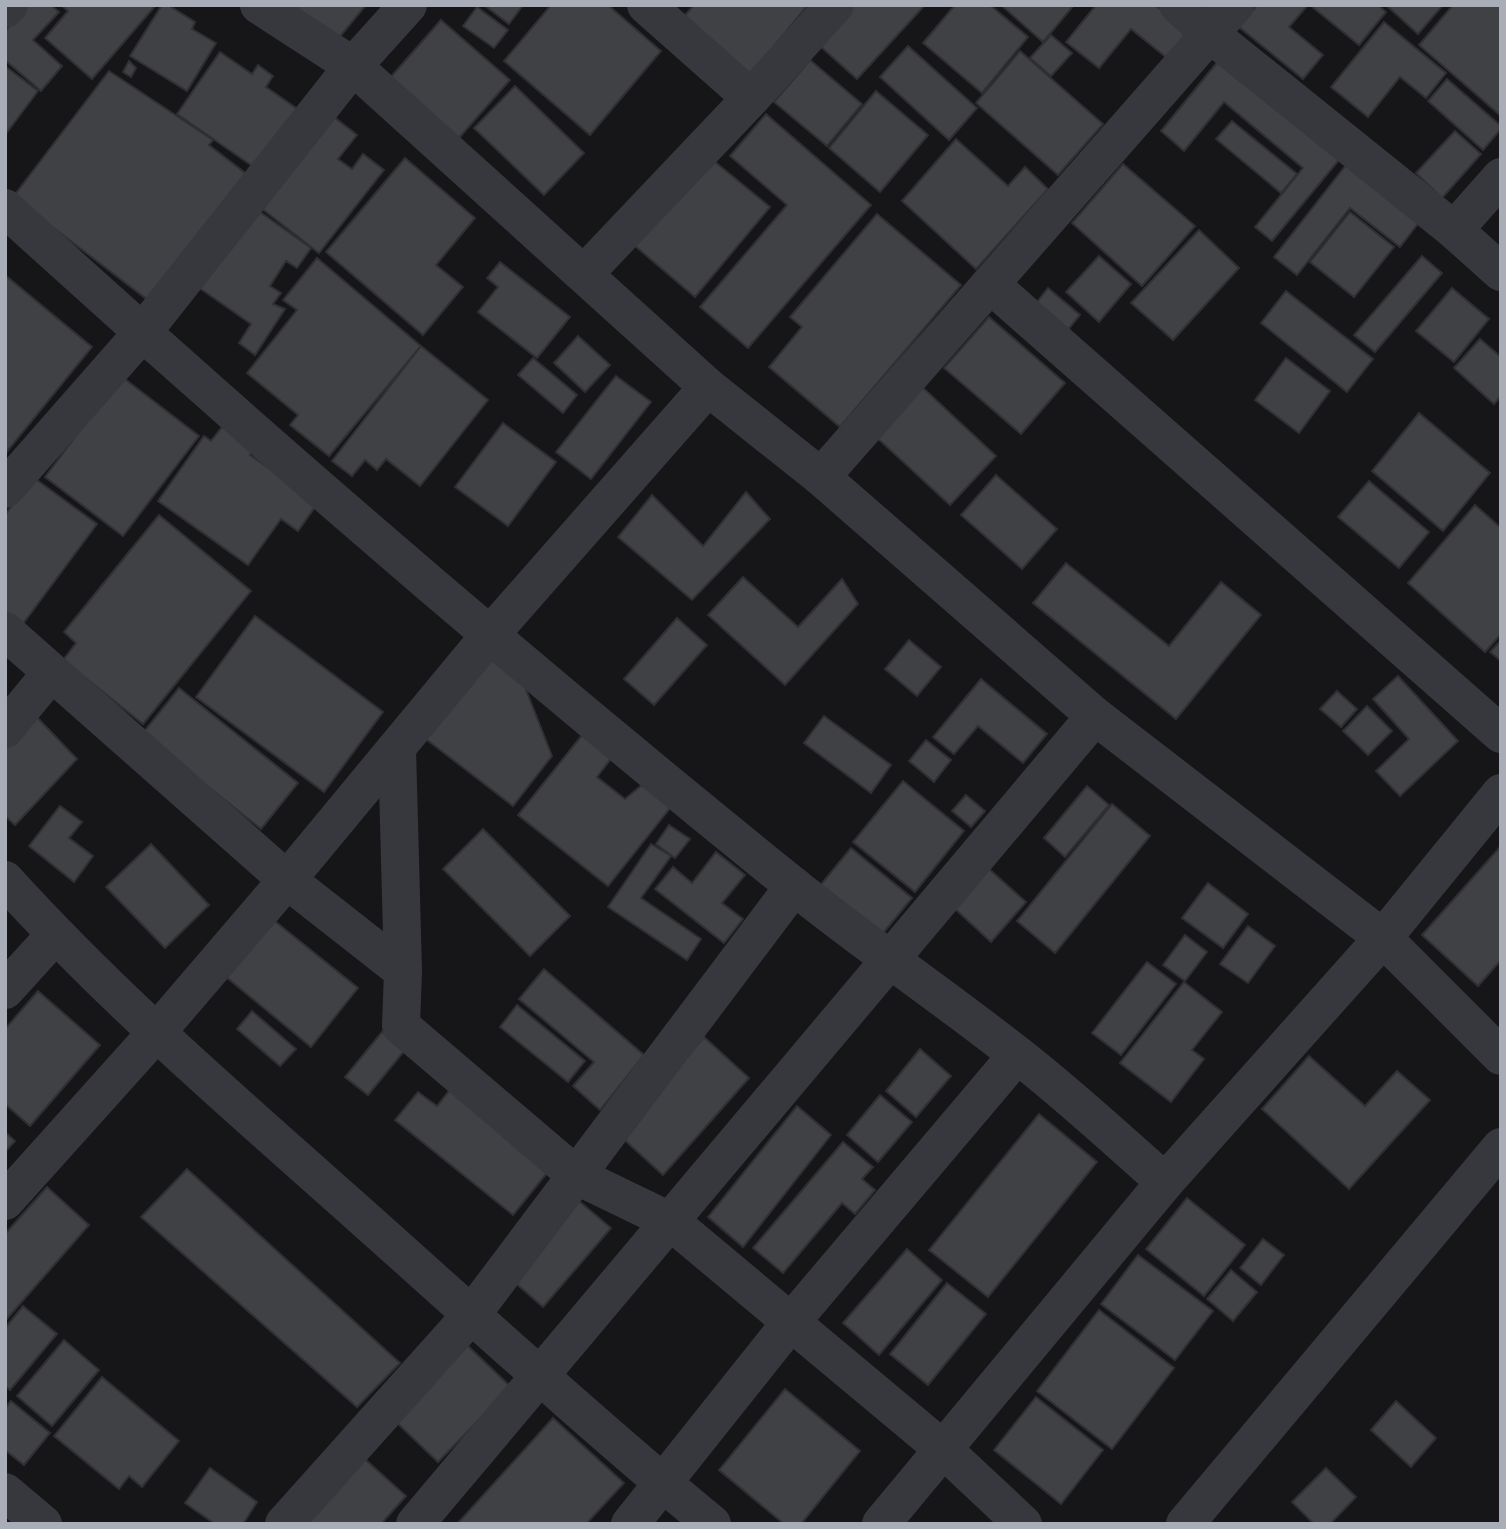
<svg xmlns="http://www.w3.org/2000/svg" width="1506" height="1529" font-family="Raleway,sans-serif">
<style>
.building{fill:#404145;stroke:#303034;stroke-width:2}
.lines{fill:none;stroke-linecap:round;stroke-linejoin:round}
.street{stroke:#37383d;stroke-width:38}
</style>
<rect width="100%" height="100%" fill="#161618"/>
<g class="building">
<polygon points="28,5 51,5 59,12 33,40 62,66 41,91 5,60 5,31"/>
<polygon points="61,5 156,5 92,79 45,38 68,11"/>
<polygon points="162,5 168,5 195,22 192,29 216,43 187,91 130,56"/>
<polygon points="284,5 366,5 333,45"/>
<polygon points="484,5 523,5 509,24"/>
<polygon points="551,5 608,5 661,51 590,135 504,61"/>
<polygon points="694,5 808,5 747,79 679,22"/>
<polygon points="843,5 925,5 857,79 812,39"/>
<polygon points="955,5 990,5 1028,37 982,93 923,43"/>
<polygon points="1001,5 1074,5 1043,42"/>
<polygon points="1096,5 1155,5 1188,32 1167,58 1131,29 1099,68 1066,42"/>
<polygon points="1257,5 1308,5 1289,27 1323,55 1303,79 1239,27"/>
<polygon points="1310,5 1378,5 1386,12 1359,45"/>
<polygon points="1386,5 1443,5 1418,34"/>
<polygon points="1453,5 1501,5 1501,116 1419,45"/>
<polygon points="477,7 508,30 494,48 463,26"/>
<polygon points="441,20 510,80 458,139 389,79"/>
<polygon points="1384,22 1446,73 1426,98 1400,77 1368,117 1331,87"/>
<polygon points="1051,35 1072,53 1051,76 1030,58"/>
<polygon points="908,46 977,108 949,140 880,77"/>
<polygon points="1020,51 1103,124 1058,175 976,103"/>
<polygon points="220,52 252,74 258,65 273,76 266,87 299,110 258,170 177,114"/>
<polygon points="1224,54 1344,154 1272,241 1255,227 1303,168 1224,102 1184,151 1161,131"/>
<polygon points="810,60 862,104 827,146 774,102"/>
<polygon points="129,61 136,68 131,77 123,72"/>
<polygon points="5,66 38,91 5,135"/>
<polygon points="109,71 213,140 209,145 253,179 157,307 13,197"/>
<polygon points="1447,79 1501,126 1501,129 1483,150 1428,101"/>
<polygon points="515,86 584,153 544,195 474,128"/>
<polygon points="876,91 928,135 880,192 829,148"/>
<polygon points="324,109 357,135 338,159 352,169 363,154 384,170 319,253 252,201"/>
<polygon points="766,114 871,205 748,348 700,307 787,205 730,156"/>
<polygon points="1232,121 1297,174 1281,193 1216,139"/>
<polygon points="1455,131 1481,154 1442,198 1416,173"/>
<polygon points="956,139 1008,186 1025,167 1048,189 976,269 902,201"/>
<polygon points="709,157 770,207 695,297 635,246"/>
<polygon points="405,158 475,218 436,265 463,287 423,335 326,252"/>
<polygon points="1350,160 1423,217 1400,247 1350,208 1297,275 1274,257"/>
<polygon points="1123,164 1195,226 1142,286 1072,223"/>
<polygon points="253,207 311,248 297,268 286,261 270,286 281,293 273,304 285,309 255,355 239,343 251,324 198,287"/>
<polygon points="1350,212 1394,247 1354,297 1310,262"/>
<polygon points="877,214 961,285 840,427 769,367 802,327 790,317"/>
<polygon points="1199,230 1239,268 1173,340 1131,303"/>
<polygon points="1099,256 1131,284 1099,322 1066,292"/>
<polygon points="1422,256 1442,273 1375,352 1354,335"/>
<polygon points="317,258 421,346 329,456 290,425 298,415 247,373 297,310 283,300"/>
<polygon points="500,262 570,317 537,358 478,312 498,287 487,278"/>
<polygon points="5,275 92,347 5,454"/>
<polygon points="1048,288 1080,315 1066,332 1034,306"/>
<polygon points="1452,288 1489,319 1454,362 1416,331"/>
<polygon points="1286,291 1373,359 1347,392 1261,323"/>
<polygon points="989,317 1065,383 1021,434 944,368"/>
<polygon points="578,336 610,365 585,392 554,363"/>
<polygon points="1480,339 1501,357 1501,396 1494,404 1454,368"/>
<polygon points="421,346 488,400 420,486 386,459 377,470 365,460 352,476 332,461"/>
<polygon points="533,358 577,395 563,413 518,375"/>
<polygon points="1286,358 1330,391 1299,433 1255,400"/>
<polygon points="121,376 199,436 123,536 45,477"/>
<polygon points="616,376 651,402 591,479 556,452"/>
<polygon points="920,385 996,456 950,505 874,435"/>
<polygon points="1419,413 1490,473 1443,531 1372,471"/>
<polygon points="226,422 257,445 250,455 307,494 315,507 298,531 281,519 248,565 158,501 204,436 211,441"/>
<polygon points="503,423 556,462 508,526 455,487"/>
<polygon points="996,475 1057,529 1022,569 961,515"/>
<polygon points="33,477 97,524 22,625 5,613 5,515"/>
<polygon points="1369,481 1429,532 1399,568 1338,517"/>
<polygon points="746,492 770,519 692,600 618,537 652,495 703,546"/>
<polygon points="1475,505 1501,528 1501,634 1485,652 1408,583"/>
<polygon points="159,515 251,591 143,724 63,660 76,643 64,632"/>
<polygon points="1066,563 1169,646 1221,582 1261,615 1176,719 1033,603"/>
<polygon points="743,577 798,627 842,579 858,604 785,685 708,615"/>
<polygon points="255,616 383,712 324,792 196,697"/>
<polygon points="677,618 707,645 654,705 624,679"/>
<polygon points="909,640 941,667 917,696 885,669"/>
<polygon points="1501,640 1501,661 1490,652"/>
<polygon points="487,651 521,677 552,756 513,806 422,736"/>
<polygon points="1398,676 1458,741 1400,796 1376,771 1409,739 1373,699"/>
<polygon points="981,679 1047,734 1023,763 978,726 954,754 933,737"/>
<polygon points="179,688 298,783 261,829 142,734"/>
<polygon points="1337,691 1357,709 1341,727 1320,709"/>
<polygon points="1367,706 1392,731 1368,755 1343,731"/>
<polygon points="31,711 77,759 15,825 5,816 5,739"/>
<polygon points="824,716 891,765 871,793 804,743"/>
<polygon points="587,729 616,752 597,777 625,799 643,784 671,807 608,886 518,815"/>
<polygon points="926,740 951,760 934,782 909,761"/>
<polygon points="903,781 964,831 915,892 853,842"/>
<polygon points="1087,786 1109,805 1065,857 1044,838"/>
<polygon points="966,795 985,811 971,827 952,811"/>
<polygon points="1112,804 1150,836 1055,953 1017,921"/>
<polygon points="60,806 82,822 69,838 93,856 74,882 29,846"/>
<polygon points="669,825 690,839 675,858 656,844"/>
<polygon points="483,829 570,916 530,956 443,869"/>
<polygon points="151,844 209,905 165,948 106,887"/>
<polygon points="651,844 671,856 641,898 701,939 687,960 608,907"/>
<polygon points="1501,846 1501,960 1478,986 1422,935"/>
<polygon points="851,848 912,898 879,938 818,888"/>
<polygon points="716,852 745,875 722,903 743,919 724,943 655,889 673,867 692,883"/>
<polygon points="988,868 1026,902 991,942 953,907"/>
<polygon points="1208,883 1248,914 1223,948 1182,918"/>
<polygon points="271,918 358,988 311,1047 225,976"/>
<polygon points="1248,926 1275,946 1248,983 1220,964"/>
<polygon points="1185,935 1207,952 1185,981 1163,965"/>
<polygon points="1147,962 1176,984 1121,1055 1092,1033"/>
<polygon points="544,969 644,1055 600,1110 573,1086 594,1062 519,999"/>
<polygon points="1184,982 1222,1012 1192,1050 1204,1059 1171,1102 1120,1063"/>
<polygon points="38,991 100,1045 30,1126 5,1104 5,1029"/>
<polygon points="517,1005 585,1061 568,1082 500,1027"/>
<polygon points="252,1011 296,1049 280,1066 237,1029"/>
<polygon points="382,1032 405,1050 368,1095 345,1077"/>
<polygon points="704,1037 749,1078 663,1175 618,1134"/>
<polygon points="920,1049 951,1076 916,1117 886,1091"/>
<polygon points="1309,1056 1365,1106 1397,1071 1430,1100 1349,1189 1262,1109"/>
<polygon points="453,1086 552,1167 513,1215 395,1120 418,1092 437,1106"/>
<polygon points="880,1095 912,1122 878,1162 847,1135"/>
<polygon points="797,1106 831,1135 743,1247 708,1217"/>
<polygon points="1039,1114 1097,1162 988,1297 929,1250"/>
<polygon points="5,1132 15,1141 5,1152"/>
<polygon points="843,1142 873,1167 862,1179 875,1190 855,1214 842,1203 783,1273 753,1248"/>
<polygon points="187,1169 400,1363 357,1407 141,1217"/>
<polygon points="47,1187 89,1225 5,1321 5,1234"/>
<polygon points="1187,1198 1245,1245 1204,1296 1146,1249"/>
<polygon points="579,1201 611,1228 543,1307 512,1280"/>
<polygon points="1263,1239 1284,1255 1261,1285 1240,1268"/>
<polygon points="907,1249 942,1280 879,1355 843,1323"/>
<polygon points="1138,1255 1213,1311 1175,1360 1101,1304"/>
<polygon points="1231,1270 1257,1292 1233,1321 1207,1299"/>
<polygon points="947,1283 986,1314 928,1385 890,1354"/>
<polygon points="23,1306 57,1334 10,1390 5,1386 5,1328"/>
<polygon points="1099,1310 1174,1368 1112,1449 1037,1391"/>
<polygon points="64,1340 99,1370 52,1426 17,1396"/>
<polygon points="467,1345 511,1387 438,1462 395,1421"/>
<polygon points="102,1377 179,1441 142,1487 129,1476 119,1489 54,1436"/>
<polygon points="785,1389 860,1451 801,1524 784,1524 719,1470"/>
<polygon points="1036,1397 1103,1450 1061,1504 994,1450"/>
<polygon points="11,1401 50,1433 24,1465 5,1450 5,1408"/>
<polygon points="1396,1401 1436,1438 1411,1467 1371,1430"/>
<polygon points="553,1418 624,1483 586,1524 457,1524"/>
<polygon points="357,1452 406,1496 381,1524 292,1524"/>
<polygon points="210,1468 257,1502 243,1524 215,1524 185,1503"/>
<polygon points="1326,1468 1356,1497 1330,1524 1314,1524 1292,1502"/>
</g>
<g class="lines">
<g class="street">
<polyline points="259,5 353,66 708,387 821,477 1095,716 1383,938 1501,1056"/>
<polyline points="646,5 751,98"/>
<polyline points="1178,5 1210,34 1454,230 1501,272"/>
<polyline points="5,9 9,5"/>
<path d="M5,208C260,441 521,666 790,883C863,942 941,995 1015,1053C1067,1093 1115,1138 1165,1182"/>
<polyline points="1454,230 1501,177"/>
<polyline points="584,274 751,98 835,5"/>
<polyline points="990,284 1501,734"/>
<polyline points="821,477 1235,5"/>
<polyline points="5,489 142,333 353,66 408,5"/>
<polyline points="5,631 287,880 403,971 401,1026 577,1176 670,1221 944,1450 1023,1524"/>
<polyline points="5,729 51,673"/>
<polyline points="397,748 403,971"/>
<path d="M5,880C112,998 232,1101 351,1207C470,1313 589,1422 712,1524"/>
<polyline points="5,990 55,935"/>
<polyline points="5,1201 156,1033 287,880 489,636 708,387"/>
<polyline points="5,1492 43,1524"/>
<polyline points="284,1524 472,1314 794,886"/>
<polyline points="415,1524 1095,716"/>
<polyline points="630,1524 791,1322 1017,1055"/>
<polyline points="881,1524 1165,1182 1383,938 1501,793"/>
<polyline points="1185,1524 1501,1147"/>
</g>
</g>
<rect width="1506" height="1529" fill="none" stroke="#a8adb8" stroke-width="14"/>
</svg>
